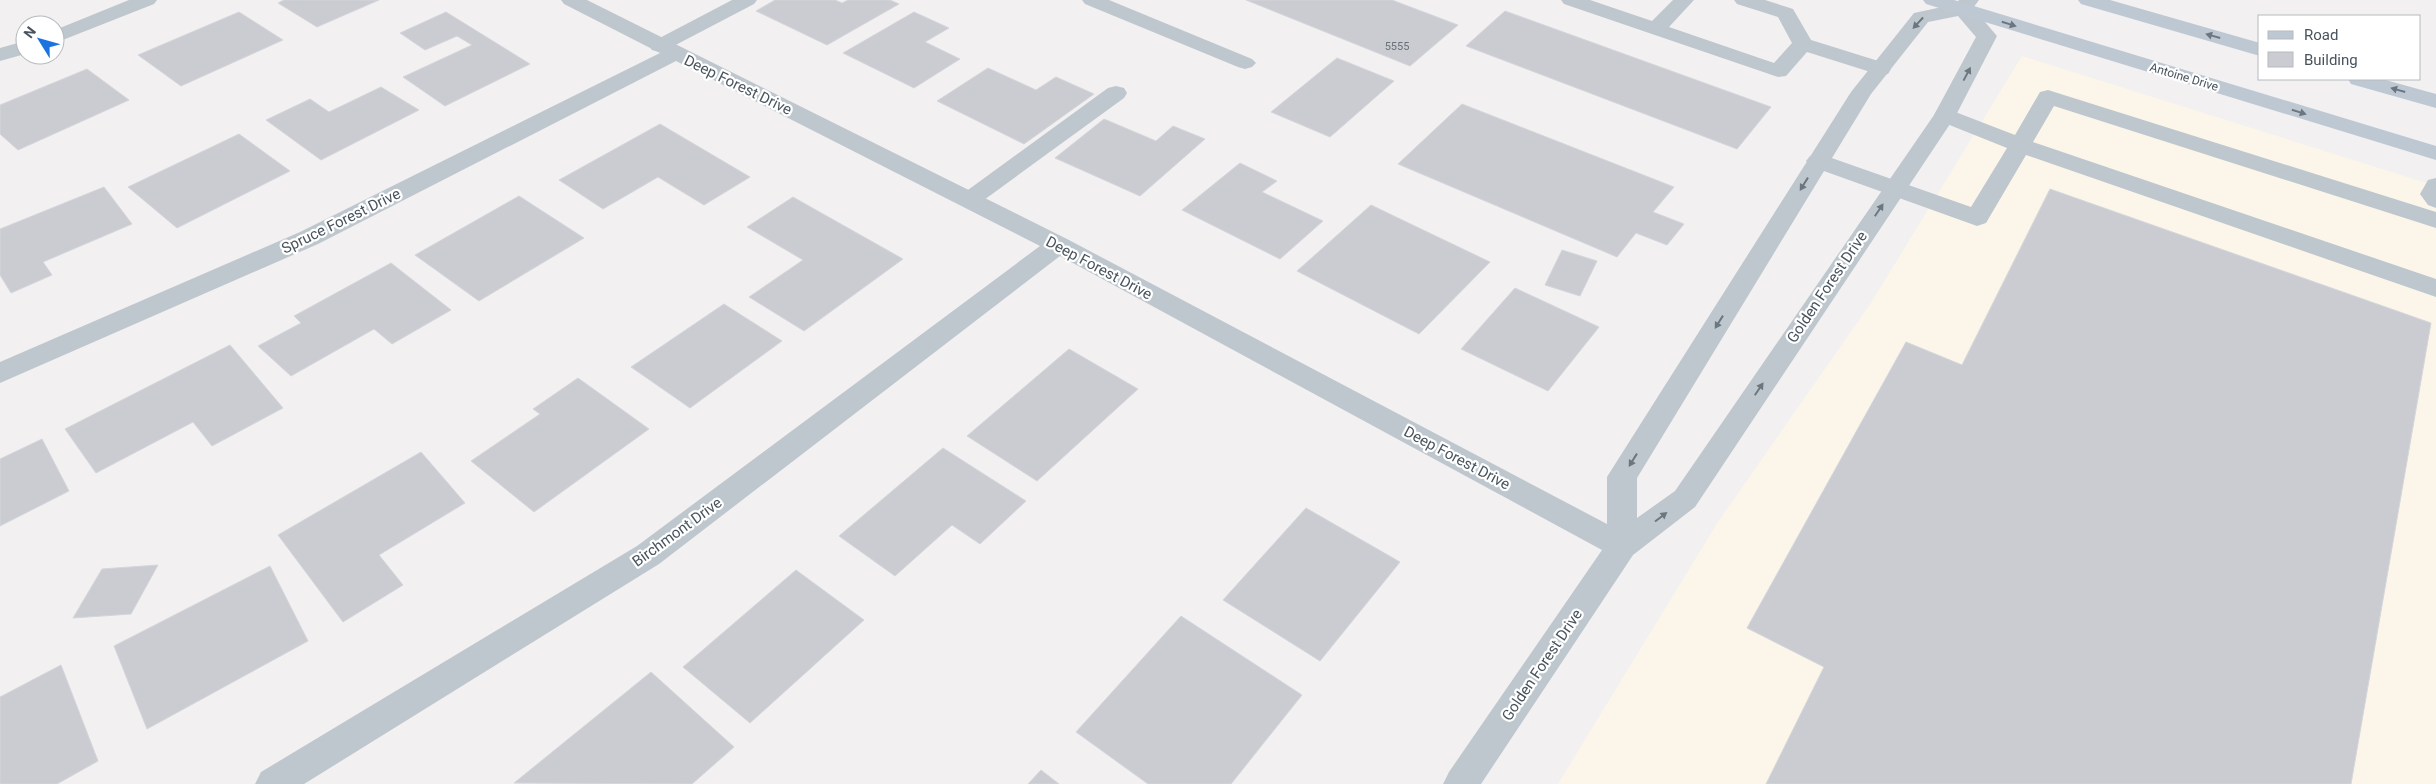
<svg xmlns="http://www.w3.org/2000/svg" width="2436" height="784" font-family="Roboto,sans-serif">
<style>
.commercial{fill:#fcf6ea}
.building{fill:#caccd2;stroke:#d4d6db}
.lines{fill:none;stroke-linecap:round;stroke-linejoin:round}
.lane{fill:#bec7ce;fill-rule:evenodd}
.street{fill:#bec7ce;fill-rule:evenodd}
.secondary{fill:#bec8d3;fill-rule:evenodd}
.oneway{fill:#6b767f}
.oneway2{fill:#6b7680}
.labels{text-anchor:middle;stroke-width:4.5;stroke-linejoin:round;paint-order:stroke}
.far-number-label{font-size:11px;fill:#68717a}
.far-street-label{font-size:12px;fill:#48535d;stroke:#fff}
.street-label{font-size:15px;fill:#48535d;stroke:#fff}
</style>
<rect width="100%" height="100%" fill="#f2f0f0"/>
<polygon class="commercial" points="2022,56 2436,186 2436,784 1558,784 1718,522 1871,303"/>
<g class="building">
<polygon points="284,0 379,0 317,27 278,3"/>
<polygon points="775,0 835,0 842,3 848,0 890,0 899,4 827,45 756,11"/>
<polygon points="1246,0 1392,0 1458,25 1410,66"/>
<polygon points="1505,11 1771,107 1737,149 1466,46"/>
<polygon points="239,12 283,40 181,86 138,55"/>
<polygon points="446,12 530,64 445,106 403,77 472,45 457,36 425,50 400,33"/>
<polygon points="914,12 949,28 925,42 960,59 914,88 843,53"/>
<polygon points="1337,58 1394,81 1330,137 1271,112"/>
<polygon points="988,68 1036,90 1056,77 1094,94 1024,144 937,101"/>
<polygon points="87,69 129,100 18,150 0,134 0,105"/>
<polygon points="381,87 419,110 321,160 266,120 310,99 329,112"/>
<polygon points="1462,104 1674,187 1653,212 1684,224 1667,245 1636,233 1617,257 1398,164"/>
<polygon points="1104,119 1156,141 1173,126 1205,139 1140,196 1055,158"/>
<polygon points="660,124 750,177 704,205 658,177 603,209 559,180"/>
<polygon points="239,134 290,171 177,228 128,187"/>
<polygon points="1240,163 1277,181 1262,192 1323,221 1280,259 1182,210"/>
<polygon points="104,187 132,224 43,262 52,275 11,293 0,275 0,229"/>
<polygon points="2050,189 2431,323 2351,784 1766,784 1824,667 1747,628 1906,342 1962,365"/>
<polygon points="519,196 584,238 479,301 415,255"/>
<polygon points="793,197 903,259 804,331 749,297 803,260 747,227"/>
<polygon points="1371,205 1490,262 1419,334 1297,271"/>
<polygon points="1562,250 1597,261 1580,296 1545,285"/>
<polygon points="391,263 451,310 392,344 374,329 291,376 258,346 301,323 294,316"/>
<polygon points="1515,288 1599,327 1548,391 1461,349"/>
<polygon points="724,304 782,341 690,408 631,367"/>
<polygon points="230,345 283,408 212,446 193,422 96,473 65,429"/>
<polygon points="1069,349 1138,389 1037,481 967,436"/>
<polygon points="578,378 649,429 534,512 471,461 540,414 533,409"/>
<polygon points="42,439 69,491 0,526 0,459"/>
<polygon points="943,448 1026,501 980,544 952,525 895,576 839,536"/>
<polygon points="421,452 465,503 379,555 403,585 343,622 278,535"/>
<polygon points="1306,508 1400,562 1320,661 1223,600"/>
<polygon points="158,565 131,614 73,618 102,569"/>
<polygon points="270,566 308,641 147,729 114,646"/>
<polygon points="796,570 864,620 750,723 683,667"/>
<polygon points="1181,616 1302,695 1231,784 1148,784 1076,732"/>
<polygon points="61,665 98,761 57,784 0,784 0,697"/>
<polygon points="651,672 734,747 692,784 514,783"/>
<polygon points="1041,770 1059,784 1028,784"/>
</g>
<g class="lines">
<g class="lane">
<polygon points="732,0 757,0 754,4 666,50 659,52 652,50 649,46 652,42"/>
<polygon points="1082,0 1109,0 1252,59 1256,63 1252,67 1245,69 1238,67 1085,4"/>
<polygon points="1561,0 1590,0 1652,21 1673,0 1694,0 1669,27 1774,63 1792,43 1778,17 1737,4 1734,0 1765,0 1793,9 1811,40 1888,64 1891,69 1888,74 1880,75 1807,52 1786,76 1778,77 1564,4"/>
<polygon points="1116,86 1124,88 1127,93 1124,98 977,205 969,208 961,205 957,200 961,195 1108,88"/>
<polygon points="2048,90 2436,212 2436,228 2054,106 2033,142 2436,279 2436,297 2026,155 1986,223 1977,226 1810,166 1806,161 1810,156 1818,154 1826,156 1971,207 2007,148 1937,120 1934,115 1937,110 1945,108 2015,135 2040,92"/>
<polygon points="2436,178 2436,208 2428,205 2420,194 2428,180"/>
</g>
<g class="street">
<polygon points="129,0 157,0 154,4 55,43 55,30"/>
<path d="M561,0H587L1067,239L1607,524V477L1612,469L1851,92L1914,13L1956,4L1959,0H1979L1973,8L1997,36L1956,115L1695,507L1633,555L1481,784H1443L1449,772L1602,550L1060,256L659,564L304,784H255L261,772L637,546L1040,246L676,61L318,244L0,383V362L300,232L660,53L564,4ZM1958,16L1976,37L1934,115L1675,491L1637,518V478L1871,94L1928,22Z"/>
<polygon points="25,41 25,54 0,61 0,48"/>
</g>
<g class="secondary">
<polygon points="1923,0 1954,0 2436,146 2436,160 1926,4"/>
<polygon points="2078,0 2110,0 2260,43 2260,56 2081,4"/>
<polygon points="2348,79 2382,79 2436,94 2436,108 2351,84"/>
</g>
</g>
<defs><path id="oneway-solid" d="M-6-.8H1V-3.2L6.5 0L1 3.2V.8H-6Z" transform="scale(1.25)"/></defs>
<g class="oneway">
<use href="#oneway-solid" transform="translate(1918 23) rotate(133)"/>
<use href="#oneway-solid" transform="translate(1967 74) rotate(-62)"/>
<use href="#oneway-solid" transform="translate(1804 184) rotate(122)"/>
<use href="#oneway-solid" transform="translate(1879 210) rotate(-56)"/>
<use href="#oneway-solid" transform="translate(1719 322) rotate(122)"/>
<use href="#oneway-solid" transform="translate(1759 389) rotate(-56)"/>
<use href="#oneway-solid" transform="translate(1633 460) rotate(122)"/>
<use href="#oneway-solid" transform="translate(1661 517) rotate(-37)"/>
</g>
<g class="oneway2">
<use href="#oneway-solid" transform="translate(2009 24) rotate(17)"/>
<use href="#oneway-solid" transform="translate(2213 36) rotate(-164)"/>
<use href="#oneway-solid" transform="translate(2398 90) rotate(-164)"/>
<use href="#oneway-solid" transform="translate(2299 112) rotate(17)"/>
</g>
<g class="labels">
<g class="far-number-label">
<text x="1397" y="50">5555</text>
</g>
<g class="far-street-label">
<text transform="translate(2184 77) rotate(17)" y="4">Antoine Drive</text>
</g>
<g class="street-label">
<text transform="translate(738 85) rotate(26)" y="5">Deep Forest Drive</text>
<text transform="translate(341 221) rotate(-26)" y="5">Spruce Forest Drive</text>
<text transform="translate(1099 268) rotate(28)" y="5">Deep Forest Drive</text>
<text transform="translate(1827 287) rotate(-56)" y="5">Golden Forest Drive</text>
<text transform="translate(1457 458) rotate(28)" y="5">Deep Forest Drive</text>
<text transform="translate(677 532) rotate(-36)" y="5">Birchmont Drive</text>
<text transform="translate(1542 665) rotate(-56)" y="5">Golden Forest Drive</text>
</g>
</g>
<rect x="2258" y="15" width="162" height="65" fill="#ffffff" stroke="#b6babe"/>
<rect x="2268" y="31" width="25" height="8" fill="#bec8d3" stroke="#b6babe"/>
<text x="2304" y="40" font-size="15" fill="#48535d">Road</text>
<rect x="2268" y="52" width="25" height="15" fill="#caccd2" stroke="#b6babe"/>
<text x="2304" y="65" font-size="15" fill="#48535d">Building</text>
<g transform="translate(40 40) rotate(307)"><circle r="24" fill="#ffffff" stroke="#b6babe"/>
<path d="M0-4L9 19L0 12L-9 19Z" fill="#1c73df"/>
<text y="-8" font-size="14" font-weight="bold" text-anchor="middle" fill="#48535d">N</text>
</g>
</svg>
